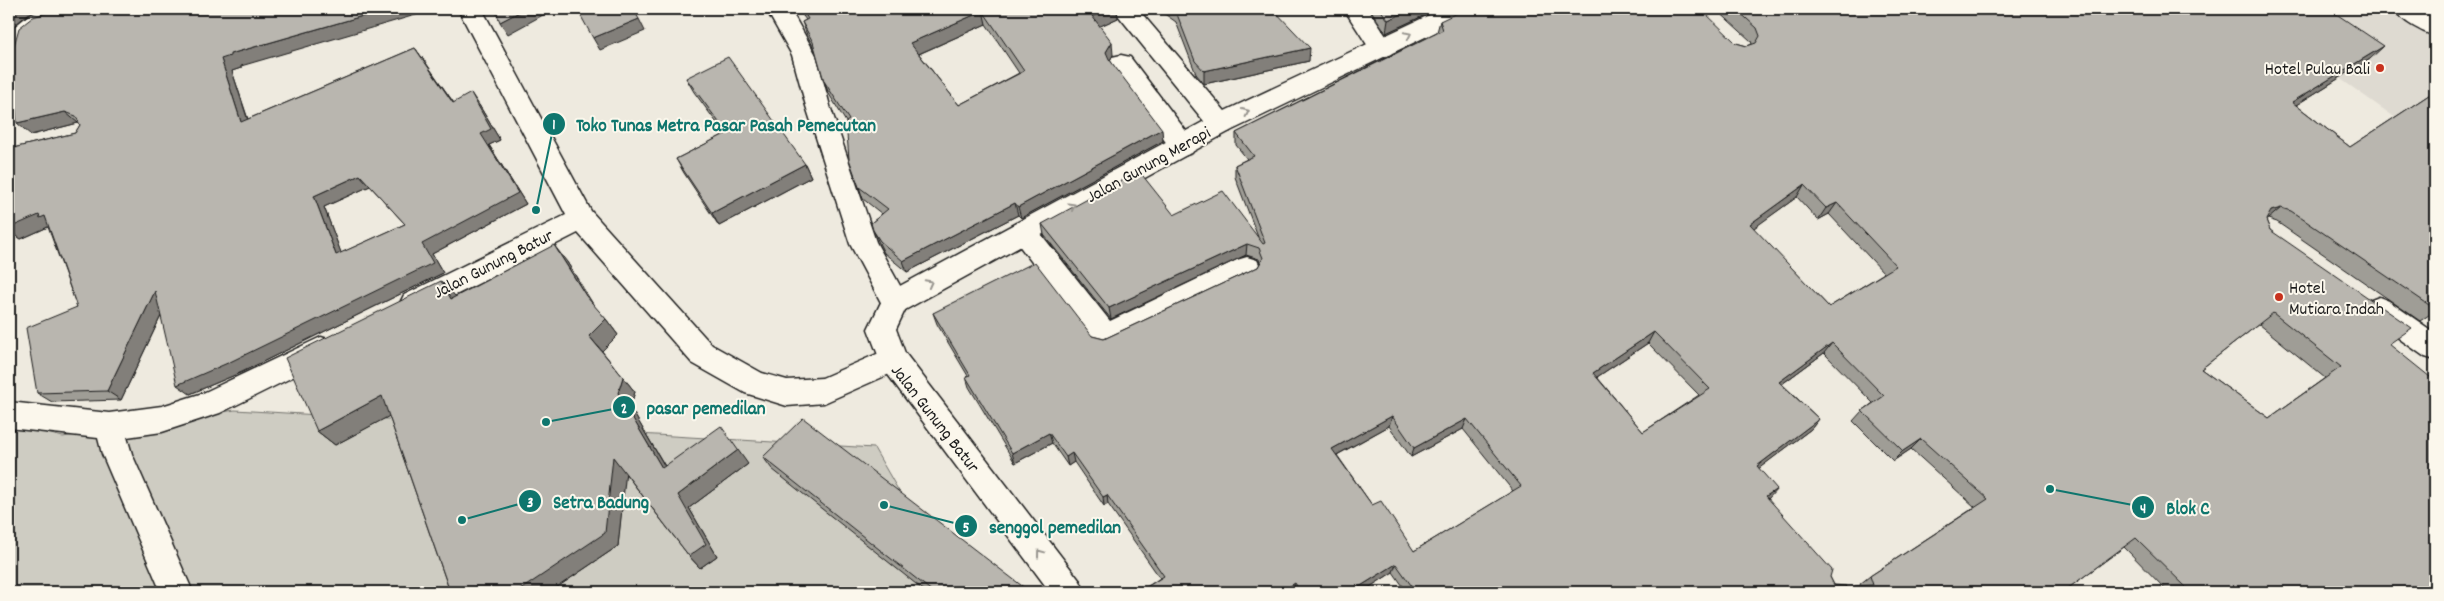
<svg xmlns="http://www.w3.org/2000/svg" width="2444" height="601" font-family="Dekko,sans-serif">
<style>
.built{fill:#dedad1}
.green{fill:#ceccc2;stroke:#75746f}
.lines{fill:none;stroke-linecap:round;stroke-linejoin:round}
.minor-casing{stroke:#1c1c1c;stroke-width:3}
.major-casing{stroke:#1c1c1c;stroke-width:3}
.minor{fill:#fbf7ec;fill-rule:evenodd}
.major{fill:#fbf7ec;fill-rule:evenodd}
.wall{fill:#9f9d96;stroke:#1c1c1c;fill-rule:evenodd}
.shaded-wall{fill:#827f7a;stroke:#1c1c1c}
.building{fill:#b9b6af;stroke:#1c1c1c;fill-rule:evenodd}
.oneway{stroke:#97948e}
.poi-dot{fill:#c8321e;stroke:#fbf7ec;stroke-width:2}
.labels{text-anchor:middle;stroke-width:4;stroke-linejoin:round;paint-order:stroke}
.poi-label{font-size:18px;fill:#1c1c1c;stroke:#fbf7ec;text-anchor:end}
.street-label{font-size:18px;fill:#1c1c1c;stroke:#fbf7ec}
.leader{fill:none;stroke:#0f766e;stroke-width:2}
.callout-dot{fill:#0f766e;stroke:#fbf7ec;stroke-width:2}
.mark-label{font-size:15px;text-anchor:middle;font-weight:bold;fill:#fff}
.callout-label{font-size:19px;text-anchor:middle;font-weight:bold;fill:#0f766e;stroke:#fbf7ec;stroke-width:4;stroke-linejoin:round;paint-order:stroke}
</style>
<rect width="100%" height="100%" fill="#eeeadf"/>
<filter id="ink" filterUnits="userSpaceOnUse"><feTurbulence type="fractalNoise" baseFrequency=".02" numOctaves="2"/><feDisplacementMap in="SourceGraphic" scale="10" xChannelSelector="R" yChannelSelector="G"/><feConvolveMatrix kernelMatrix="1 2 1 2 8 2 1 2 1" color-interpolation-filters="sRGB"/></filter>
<g filter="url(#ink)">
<polygon class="built" points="2242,9 2391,9 2435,40 2435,96 2400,121"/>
<polygon class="green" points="235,410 874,448 957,592 9,592 9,424 63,437"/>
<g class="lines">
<defs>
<g id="minor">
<polygon points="47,9 86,9 82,15 45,27 30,39 18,81 9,83 9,31 29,15"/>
<polygon points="458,9 482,9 591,211 712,345 762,373 787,380 822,378 893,347 903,350 907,359 903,368 824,403 787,406 745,393 692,363 578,233 424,311 414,315 404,311 400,303 404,295 566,215"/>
<polygon points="766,9 790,9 816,55 830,106 876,242 909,302 905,310 895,314 885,310 850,244 806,106 792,55"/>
<polygon points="1113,9 1138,9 1230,117 1234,124 1230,131 1221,134 1212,131"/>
<polygon points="1344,9 1368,9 1394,48 1391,54 1382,57 1373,54"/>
<path d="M2394,9H2424L2435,16V36C2422,32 2401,21 2394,9Z"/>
<polygon points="1121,55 1130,57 1192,139 1196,146 1192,153 1183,156 1174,153 1112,71 1109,64 1112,57"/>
<polygon points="1024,221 1033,224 1110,321 1237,260 1247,257 1257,260 1261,268 1257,276 1105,348 1095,345 1015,240 1011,232 1015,224"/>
<polygon points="2379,297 2389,301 2435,333 2435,360 2425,357 2369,317 2365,309 2369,301"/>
<polygon points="321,337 331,340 335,349 331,358 220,413 162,432 127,437 132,454 193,592 161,592 102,454 98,438 9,428 9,402 109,413 162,406 203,393"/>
</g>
<polygon id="major" points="1442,9 1475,9 1471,15 1230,131 905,310 896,329 905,353 1080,581 1085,592 1050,592 883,368 868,329 885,294 1212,117"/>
</defs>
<use href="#minor" class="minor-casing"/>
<use href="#major" class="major-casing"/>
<use href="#minor" class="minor"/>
<use href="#major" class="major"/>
</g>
<g class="wall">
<path d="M798,9H1117L1118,18L1100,26L1113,55L1110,60L1163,141L1021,218L1018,215L907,272L884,253L878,241L871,223L882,214L863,199L859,187L846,122L829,94L824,81L815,50L807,35L802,22L806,20ZM986,24L1019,73L959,105L919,54Z"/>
<polygon points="1159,9 1278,9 1274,9 1309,61 1204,84 1196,74 1176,22 1159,10"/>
<polygon points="1370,9 1438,9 1386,33"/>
<path d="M1716,9H2329L2370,59L2296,105L2350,147L2435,91V311L2420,321L2277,222L2268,219L2266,220L2270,230L2389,344L2435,592H2168L2124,547L2063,592H1407L1393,572L1362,592H1294V591L1292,592H1139L1160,578L1108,504L1104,506L1074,462L1068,466L1052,443L1015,463L969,387L966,377L968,376L937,324L933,313L1092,336L1104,339L1258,267L1260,263L1259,259L1246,255L1111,319L1044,235L1042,224L1174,215L1258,237L1235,177V165L1247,159L1236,145V133L1437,32L1440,21L1736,43L1747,46L1752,44L1751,41ZM1797,197L1818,220L1829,214L1884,273L1829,307L1753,228ZM2259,324L2325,378L2269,418L2201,369ZM1648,343L1699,395L1643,432L1597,377ZM1824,353L1873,403L1862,411L1853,421L1893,461L1911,449L1975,507L1870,576L1860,584L1861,586L1850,590L1834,585L1830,577L1768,499L1769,498L1759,468L1811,429L1819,419L1782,384ZM1389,426L1411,457L1463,429L1513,491L1414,551L1372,505L1337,455Z"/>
<path d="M415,48L454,103L479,105L500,140L489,145L526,204L432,254L443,273L242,372L190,394L161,316L121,400L52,402L37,393L77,307L48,227L21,239L11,232L9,233V149L75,133L80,125L78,123L31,135L12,74L241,66V68L232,71L248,119ZM370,186L405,224L341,253L324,207Z"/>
<polygon points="686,78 805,164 811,177 719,226 684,173 676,159 725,134 694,92"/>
<polygon points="567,262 593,305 606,319 618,335 602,351 635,392 630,407 665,466 748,464 689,508 717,556 700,568 689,556 625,473 618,546 550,592 454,592 449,589 389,416 335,445 317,431 441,281 456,297"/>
<polygon points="763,457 1026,589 1027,592 926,592 772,469"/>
</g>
<g class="shaded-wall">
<polygon points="9,9 42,9 28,14 9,30"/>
<polygon points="387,9 436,9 241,66 241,68 232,71 252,133 241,122 221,59 230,54"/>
<polygon points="525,9 554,9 508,34 500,22"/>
<polygon points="1108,9 1117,9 1118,18 1094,29 1092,16"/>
<polygon points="1413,9 1438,9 1386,33 1388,20"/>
<polygon points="983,11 986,24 914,56 910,43"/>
<polygon points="639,19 645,31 600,50 593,38"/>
<polygon points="1112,42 1113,55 1107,65 1106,52"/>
<polygon points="2384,46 2370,59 2280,115 2292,102"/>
<polygon points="415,48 424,60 462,115 453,103"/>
<polygon points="1310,48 1309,61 1204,84 1204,71"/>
<polygon points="9,69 12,69 20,81 9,71"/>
<polygon points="471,93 479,105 500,140 489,145 526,204 432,254 443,273 242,372 190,394 177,385 422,244 481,134"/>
<polygon points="65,112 78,123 31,135 17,123"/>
<polygon points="1162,129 1163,141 1021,218 1018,207"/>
<polygon points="805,164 811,177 719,226 712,213"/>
<polygon points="360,175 370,186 324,207 346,266 336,255 314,196"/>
<polygon points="1804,185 1797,197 1743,236 1750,224"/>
<polygon points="1015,203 1018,215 907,272 903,261"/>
<polygon points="1837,203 1829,214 1818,220 1826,208"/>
<polygon points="2281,208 2268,219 2257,222 2271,211"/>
<polygon points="39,215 45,216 50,226 21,239 11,232 9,233 9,223"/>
<polygon points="1247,244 1246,255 1111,319 1109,308"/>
<polygon points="554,245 567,262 598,312 586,296"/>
<polygon points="441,281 456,297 451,299"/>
<polygon points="155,291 168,301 121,400 107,391"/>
<polygon points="606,319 618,335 602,351 589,336"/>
<polygon points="1654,332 1648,343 1588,383 1593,373"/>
<polygon points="1832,343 1824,353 1771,392 1779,382"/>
<polygon points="623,377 635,392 630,407 674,482 662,468 618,393"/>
<polygon points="382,396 399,411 335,445 317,431"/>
<polygon points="1392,416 1389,426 1331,458 1332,449"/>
<polygon points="1467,419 1463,429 1411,457 1414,448"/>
<polygon points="1819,419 1811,429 1749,476 1757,466"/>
<polygon points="1049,433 1052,443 1015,463 1012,453"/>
<polygon points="1921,439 1911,449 1893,461 1903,451"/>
<polygon points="738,450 748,464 689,508 717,556 700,568 689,556 678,495"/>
<polygon points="1072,453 1074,462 1068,466 1066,457"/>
<polygon points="613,457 626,471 618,546 550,592 517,592"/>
<polygon points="1777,489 1769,498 1758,505 1766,496"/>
<polygon points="1107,495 1108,504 1104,506 1103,497"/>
<polygon points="1396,564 1393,572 1362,592 1351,592"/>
<polygon points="1295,583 1294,591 1292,592 1281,592"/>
<polygon points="1489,587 1486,592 1481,592"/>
</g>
<g class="building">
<path d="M59,9H387L230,54V56L221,59L241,122L415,48L453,103L471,93L491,129L481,134L518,193L422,244L433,263L230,362L177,385L155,291L107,391L37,393L26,328L77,307L45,216L40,218L39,215L9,228V149L75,133L80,125L76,116L65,112L17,123L12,69H9V63L19,28L33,17ZM360,175L405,224L336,255L314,196Z"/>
<polygon points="495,9 525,9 500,22"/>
<polygon points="577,9 633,9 639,19 593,38"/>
<path d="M802,9H1108L1092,16L1112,42L1106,52L1109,59L1162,129L1018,207L1015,203L903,261L880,241L873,230L871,223L888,209L859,187L849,159L846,122L849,120L824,81L813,42L802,22L808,19ZM983,11L1024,71L959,105L910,43Z"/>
<polygon points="1175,9 1273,9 1310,48 1204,71 1195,61"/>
<polygon points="1380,9 1413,9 1388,20"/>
<path d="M1465,9H1701L1736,43L1747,46L1756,43L1760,36L1757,28L1736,9H2329L2384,46L2292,102L2350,147L2435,91V309L2291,211L2281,208L2271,211L2266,220L2270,230L2412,328L2389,344L2435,381V592H2191L2136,538L2063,592H1492L1489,587L1481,592H1416L1396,564L1351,592H1301L1295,583L1281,592H1139L1164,576L1107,495L1103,497L1072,453L1066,457L1049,433L1012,453L966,377L970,375L933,313L1035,262L1092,336L1104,339L1258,267L1263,258L1259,248L1247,244L1109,308L1042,224L1139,171L1174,215L1223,191L1263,244L1265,243L1235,165L1254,156L1236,133L1443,30L1440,21ZM1804,185L1826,208L1837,203L1896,266L1829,307L1750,224ZM2273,313L2341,367L2269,418L2201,369ZM1654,332L1710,389L1643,432L1593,373ZM1832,343L1884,396L1862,411L1903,451L1921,439L1988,499L1870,576L1873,585L1855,586L1850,590L1846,586L1834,585L1830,577L1832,570L1766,496L1777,489L1757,466L1819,419L1779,382ZM1392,416L1414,448L1467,419L1521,486L1414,551L1381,501L1372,505L1332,449Z"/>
<polygon points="728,57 805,164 712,213 676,159 727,133 686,78"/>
<polygon points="554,245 586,296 606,319 589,336 623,377 618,393 662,468 721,426 738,450 678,495 706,544 689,556 613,457 605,533 517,592 478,592 477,591 449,589 382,396 317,431 285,358 441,281 451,299"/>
<polygon points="803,418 1026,589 1023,592 933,592 763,457"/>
</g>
<defs><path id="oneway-chevron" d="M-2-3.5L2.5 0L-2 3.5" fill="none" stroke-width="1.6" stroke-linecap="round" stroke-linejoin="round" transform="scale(1.25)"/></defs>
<g class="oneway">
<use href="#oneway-chevron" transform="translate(1408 35) rotate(-26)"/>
<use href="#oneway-chevron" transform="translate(1246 112) rotate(-25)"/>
<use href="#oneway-chevron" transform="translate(1072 206) rotate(-29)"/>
<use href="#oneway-chevron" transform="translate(929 283) rotate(-28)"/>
<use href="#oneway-chevron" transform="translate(1040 553) rotate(-127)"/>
</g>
</g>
<g class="poi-dot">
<circle cx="2380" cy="68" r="5"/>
<circle cx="2279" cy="297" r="5"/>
</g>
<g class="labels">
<g class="poi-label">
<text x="2370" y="74">Hotel Pulau Bali</text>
<text x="2289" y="293" text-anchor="start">Hotel<tspan x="2289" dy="21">Mutiara Indah</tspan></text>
</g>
<g class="street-label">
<text transform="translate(1148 164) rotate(-29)" y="6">Jalan Gunung Merapi</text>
<text transform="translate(493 263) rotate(-27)" y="6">Jalan Gunung Batur</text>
<text transform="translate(936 418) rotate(52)" y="6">Jalan Gunung Batur</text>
</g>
</g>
<path class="leader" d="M536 210L554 124M546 422L624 407M462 520L530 501M2050 489L2143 507M884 505L966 526"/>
<g class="callout-dot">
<circle cx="536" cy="210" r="5"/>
<circle cx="546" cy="422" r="5"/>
<circle cx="462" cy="520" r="5"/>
<circle cx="2050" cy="489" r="5"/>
<circle cx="884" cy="505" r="5"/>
<circle cx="554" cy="124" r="12"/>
<circle cx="624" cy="407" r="12"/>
<circle cx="530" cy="501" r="12"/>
<circle cx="2143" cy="507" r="12"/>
<circle cx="966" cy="526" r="12"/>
</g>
<g class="mark-label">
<text x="554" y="129">1</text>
<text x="624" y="413">2</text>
<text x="530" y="507">3</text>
<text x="2143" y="513">4</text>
<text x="966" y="532">5</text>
</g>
<g class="callout-label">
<text x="726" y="131">Toko Tunas Metra Pasar Pasah Pemecutan</text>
<text x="706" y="414">pasar pemedilan</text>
<text x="601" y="508">Setra Badung</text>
<text x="2188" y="514">Blok C</text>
<text x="1055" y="533">senggol pemedilan</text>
</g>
<rect width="2444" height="601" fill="none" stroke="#fbf7ec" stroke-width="30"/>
<rect x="15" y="15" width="2414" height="571" fill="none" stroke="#1c1c1c" stroke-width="2" filter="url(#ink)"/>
</svg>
